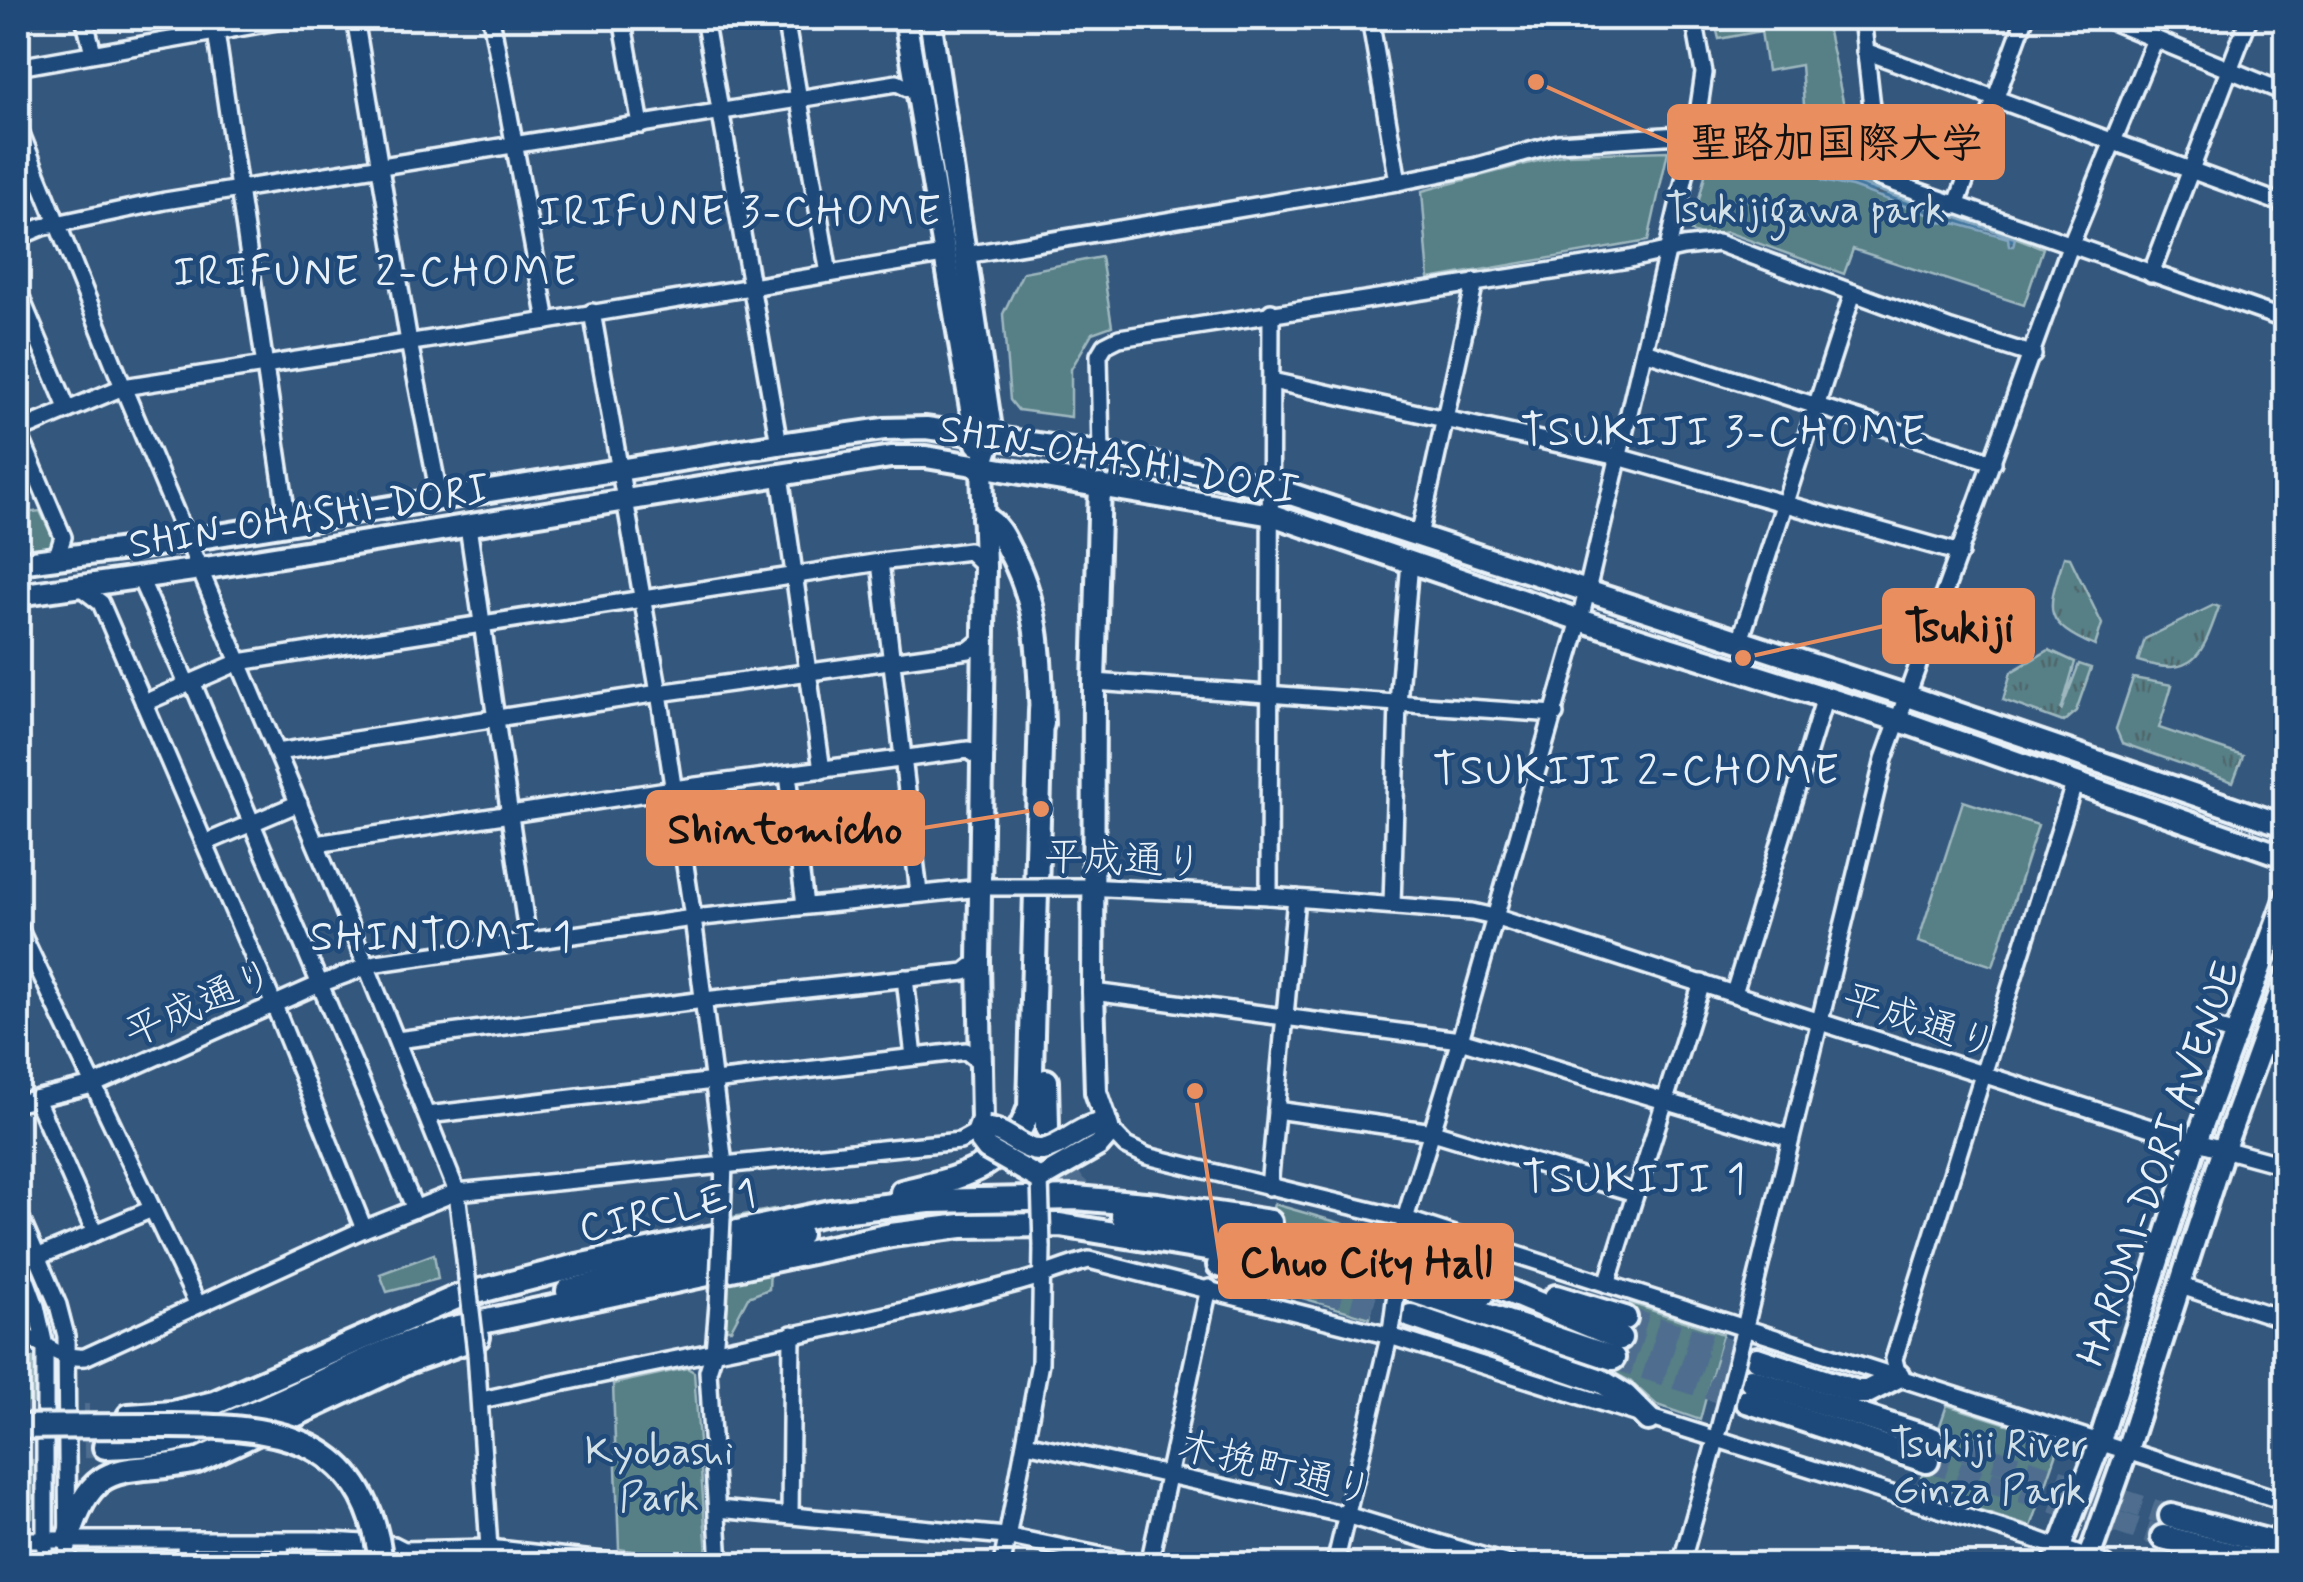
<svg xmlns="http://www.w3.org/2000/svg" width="2303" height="1582" font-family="Mynerve,'Klee One',sans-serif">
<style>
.grass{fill:url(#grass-tufts);stroke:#9fb8bf;stroke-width:2.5}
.park{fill:#567f86;stroke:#9fb8bf;stroke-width:2.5}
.water{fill:url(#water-rules);stroke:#84a7c1;stroke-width:2.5}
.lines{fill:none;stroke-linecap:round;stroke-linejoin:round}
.highway-tunnel{stroke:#4f6e8f;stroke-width:22;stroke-dasharray:22 11;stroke-linecap:butt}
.minor-casing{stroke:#e8f1f8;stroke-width:22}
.major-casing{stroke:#e8f1f8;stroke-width:28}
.highway-casing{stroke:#e8f1f8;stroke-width:30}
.minor{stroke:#1f4a7a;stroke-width:15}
.major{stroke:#1f4a7a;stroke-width:20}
.highway{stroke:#1f4a7a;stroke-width:22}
.minor-bridge-casing{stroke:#e8f1f8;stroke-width:22;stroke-linecap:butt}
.major-bridge-casing{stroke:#e8f1f8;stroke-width:28;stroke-linecap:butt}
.highway-bridge-casing{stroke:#e8f1f8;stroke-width:30;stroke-linecap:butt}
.minor-bridge{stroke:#1f4a7a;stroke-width:15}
.major-bridge{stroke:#1f4a7a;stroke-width:20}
.highway-bridge{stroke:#1f4a7a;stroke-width:22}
.labels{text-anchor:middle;stroke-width:9;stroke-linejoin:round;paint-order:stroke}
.park-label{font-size:40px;fill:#d2e0e7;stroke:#1f4a7a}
.street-label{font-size:40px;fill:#e8f1f8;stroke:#1f4a7a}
.neighbourhood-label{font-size:42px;letter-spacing:2.5px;fill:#e8f1f8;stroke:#1f4a7a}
.leader{fill:none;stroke:#e88e5f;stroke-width:4}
.callout-dot{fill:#e88e5f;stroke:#1f4a7a;stroke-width:4}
.callout{fill:#e88e5f;stroke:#e88e5f;stroke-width:4}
.callout-label{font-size:42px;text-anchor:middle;font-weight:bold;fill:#111}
</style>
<defs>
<pattern id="grass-tufts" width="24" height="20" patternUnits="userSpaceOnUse" patternTransform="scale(2.5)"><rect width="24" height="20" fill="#567f86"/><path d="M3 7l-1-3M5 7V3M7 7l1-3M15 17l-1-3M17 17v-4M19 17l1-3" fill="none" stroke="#4f666b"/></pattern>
<pattern id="water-rules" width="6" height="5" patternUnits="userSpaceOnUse" patternTransform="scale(2.5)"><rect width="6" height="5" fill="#41759d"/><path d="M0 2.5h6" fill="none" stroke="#445e74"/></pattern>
</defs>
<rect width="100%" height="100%" fill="#34577d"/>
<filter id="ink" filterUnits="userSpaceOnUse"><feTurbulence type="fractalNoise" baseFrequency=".01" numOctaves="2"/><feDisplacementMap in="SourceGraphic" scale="20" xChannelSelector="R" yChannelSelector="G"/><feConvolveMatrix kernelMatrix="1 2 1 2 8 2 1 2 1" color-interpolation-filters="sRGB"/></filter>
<g filter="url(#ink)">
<g class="grass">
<path d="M2064,557L2070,558L2102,624L2095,646C2039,622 2048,608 2064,557Z"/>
<path d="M2214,605L2219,607C2202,655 2195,679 2138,661L2145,639Z"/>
<polygon points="2049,650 2075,662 2061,711 2079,664 2091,668 2076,711 2063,722 2003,700 2011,672"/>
<polygon points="2133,678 2172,685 2159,728 2243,756 2233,782 2122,743 2116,729"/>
</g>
<g class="park">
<polygon points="1786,18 1825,18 1846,115 1834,138 1806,132 1801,65 1767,71 1761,31 1719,39 1717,31"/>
<polygon points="1712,147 1767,147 1817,160 2043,248 2024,305 1853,249 1844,274 1727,232 1704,236 1691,232"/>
<polygon points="1668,151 1648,241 1429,279 1422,191 1565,154"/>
<polygon points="1101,257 1112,326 1092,333 1071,369 1071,417 1018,410 1010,400 1003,314 1023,272"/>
<polygon points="40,511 55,542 52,547 18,553 18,514"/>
<polygon points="1963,801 2038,825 1993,966 1918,942"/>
<polygon points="1274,1204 1382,1235 1370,1318 1255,1284"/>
<polygon points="773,1209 769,1289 748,1297 731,1329 726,1329 733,1217"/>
<polygon points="434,1254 438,1279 387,1292 380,1274"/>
<polygon points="1630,1303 1723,1334 1700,1420 1657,1405 1630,1381 1611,1371"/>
<polygon points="18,1358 33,1358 32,1518 18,1518"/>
<polygon points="687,1368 694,1372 707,1555 701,1562 619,1549 613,1384"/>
<polygon points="1947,1405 2061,1441 2031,1527 1917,1491"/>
</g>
<polygon class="water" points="1789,161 1831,178 1851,181 2015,238 2013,246 2009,246 2008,238 1954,223 1935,222 1930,215 1852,187 1822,181 1817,174 1789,165 1764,173 1761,162"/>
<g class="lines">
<g class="highway-tunnel">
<polyline points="1053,1148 1074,1185 1097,1205"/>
<polyline points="1267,1231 1417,1274"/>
<polyline points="1332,1235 1419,1254"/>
<polyline points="1261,1258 1360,1277 1414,1291"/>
<polyline points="1257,1274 1411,1316"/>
<polyline points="1625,1318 1757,1359"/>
<polyline points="1620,1338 1751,1380"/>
<polyline points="1613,1358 1747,1401"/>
<polyline points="18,1415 89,1415"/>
<polyline points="1932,1439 2171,1516"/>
<polyline points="18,1448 105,1447"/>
<polyline points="1927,1461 2163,1537"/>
</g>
<defs>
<g id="minor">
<polyline points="84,18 93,52"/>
<polyline points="214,18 288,523"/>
<polyline points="355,18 409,342 440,500"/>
<polyline points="491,18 547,321"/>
<polyline points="622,18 641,125"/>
<polyline points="704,18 779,444"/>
<polyline points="785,18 829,274"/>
<polyline points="1370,18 1398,182"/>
<polyline points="1862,18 1880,178"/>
<polyline points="2104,18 2286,93"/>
<polyline points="1865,51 2286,205"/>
<polyline points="18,67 294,18"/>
<polyline points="18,126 123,387 356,940 457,1192 467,1277"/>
<polyline points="1956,206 2025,18"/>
<polyline points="18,237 42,227 165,201 897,83 916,92"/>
<polyline points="965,255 1398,182 1477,166 1558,143 1695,134 1805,143 1880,178 2286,320"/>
<polyline points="2151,274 2249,18"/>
<polyline points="18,291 68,410"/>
<polyline points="592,312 659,693 693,918 724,1164 722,1218"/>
<polyline points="1644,351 1993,462"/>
<polyline points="1272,381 1618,457 1960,553"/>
<polyline points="18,431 123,387 547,321 943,255"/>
<polyline points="18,431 63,537 56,559"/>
<polyline points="1101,453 1099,355 1105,345 1119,338 1630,259 1683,247 1718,243 1951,329 2033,355"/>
<polyline points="780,475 822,770"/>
<polyline points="468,526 528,940"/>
<polyline points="1419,536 1475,282"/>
<polyline points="880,562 919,893"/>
<polyline points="140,578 187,684"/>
<polyline points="79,586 101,603 274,1005 364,1229"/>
<polyline points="1740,641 1853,293"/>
<polyline points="192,682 415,1209"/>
<polyline points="1094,682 1555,714"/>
<polyline points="144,703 239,662 880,562 969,551 985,566"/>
<polyline points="277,752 659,693 969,650 984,638"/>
<polyline points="788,775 805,905"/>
<polyline points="205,843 299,803"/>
<polyline points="316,844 673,789 968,750 982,760"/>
<polyline points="1086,887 1269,896 1472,912 1494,917 2172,1135 2286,1166"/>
<polyline points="1269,896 1271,312"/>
<polyline points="1392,905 1398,703 1410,562"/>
<polyline points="18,926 197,1303"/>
<polyline points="905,978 914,1057"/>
<polyline points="1093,992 1460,1040 1789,1138"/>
<polyline points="1734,993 1825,697"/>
<polyline points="2215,1028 2236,1034"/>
<polyline points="397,1040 704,1000 965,972 979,961"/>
<polyline points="36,1099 95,1233"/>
<polyline points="18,1103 93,1085 320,984 377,963 693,918 990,887"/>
<polyline points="1276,1110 1433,1132 1635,1193"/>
<polyline points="427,1115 966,1051 981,1063"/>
<polyline points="1108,1127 1126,1146 1147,1156 1405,1219 2286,1502"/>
<polyline points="1269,1187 1296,898"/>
<polyline points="18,1212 58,1305 66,1336 68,1564"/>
<polyline points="1403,1238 1405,1219 1460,1040 1580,620 1695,134 1704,73 1694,18"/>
<polyline points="18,1257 36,1306 45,1346 45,1564"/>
<polyline points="37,1257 152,1209"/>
<polyline points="1607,1284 1702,983"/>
<polyline points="2181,1286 2286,1320"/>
<polyline points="718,1304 714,1352 708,1371 720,1564"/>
<path d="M18,1336C47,1340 52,1359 85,1357L364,1229L457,1192L960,1141L978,1131"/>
<polyline points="1742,1339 1884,759 2070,246 2155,39"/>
<polyline points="476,1353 489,1548 493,1564"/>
<polyline points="1898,1376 1894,1359 2075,781"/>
<path d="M482,1400C660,1360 841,1330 1017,1283C1041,1277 1065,1266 1089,1260L1390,1336L2038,1540L2105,1564"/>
<polyline points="1026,1443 1346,1515 1508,1564"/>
<polyline points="718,1509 1006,1536 1141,1564"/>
<polyline points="790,1515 792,1334"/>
<polyline points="18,1540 317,1540 394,1545 404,1550 489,1548 629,1564"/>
<polyline points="185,1541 186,1564"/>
<polyline points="280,1541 281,1564"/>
<polyline points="1002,1564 1040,1363 1042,1247"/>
<polyline points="1149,1564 1209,1288"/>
<polyline points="1335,1564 1391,1329"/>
<polyline points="1681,1564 1718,1433"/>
</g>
<g id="major">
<polyline points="905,18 977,444"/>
<polyline points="930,18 992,436 982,466 985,566 979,961 982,1120 978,1131 981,1141"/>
<polyline points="1100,485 1094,682 1093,992 1096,1092 1108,1127 1105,1138"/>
<polyline points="18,563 157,545 779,444 884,429 926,428 1101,453 1272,488 1908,696 2286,826"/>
<polyline points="18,595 200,569 891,457 926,457 1272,515 1580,620 1900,721 2286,857"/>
<polyline points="2097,1450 2196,1142 2286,897"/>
<polyline points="2124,1459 2224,1148 2286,977"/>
<polyline points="2054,1564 2063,1539"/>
<polyline points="2086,1564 2092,1549"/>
</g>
<g id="highway">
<path d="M984,518C996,524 1002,535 1008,548C1040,603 1040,662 1042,724"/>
<polyline points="1046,1081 1047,1128"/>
<path d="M902,1192C960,1177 1008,1170 1030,1107L1041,711"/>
<polyline points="1123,1216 1264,1244"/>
<polyline points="1419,1254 1620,1338"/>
<polyline points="1219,1265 1257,1274"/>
<polyline points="1417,1274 1483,1294"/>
<polyline points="568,1291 799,1234"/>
<polyline points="1414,1291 1613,1358"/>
<polyline points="1556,1297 1625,1318"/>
<polyline points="1411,1316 1601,1381 1625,1396 1648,1419"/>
<polyline points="1757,1359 1857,1392 1867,1392 1898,1376"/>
<polyline points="1751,1380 1932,1439"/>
<polyline points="1747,1401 1927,1461"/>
<polyline points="129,1416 173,1413 214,1403 457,1297 573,1267 831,1212 929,1201 1076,1198 1157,1205 1270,1222"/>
<path d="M105,1447C131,1446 157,1445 182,1438C275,1413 356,1356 449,1329L891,1235L961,1226L1060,1225L1261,1258"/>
<polyline points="2171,1516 2286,1546"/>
<polyline points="2163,1537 2268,1564"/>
<path d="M68,1539C94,1452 124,1477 197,1461L410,1361L478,1337"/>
</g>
</defs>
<use href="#minor" class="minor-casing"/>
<use href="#major" class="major-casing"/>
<use href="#highway" class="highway-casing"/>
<use href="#minor" class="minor"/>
<use href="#major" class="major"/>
<use href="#highway" class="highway"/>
<defs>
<g id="minor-bridge">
<polyline points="990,887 1082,887"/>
<polyline points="1040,1179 1042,1247"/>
<polyline points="467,1277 476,1353"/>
<polyline points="718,1304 722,1218"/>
<polyline points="1392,1325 1403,1238"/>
<polyline points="1718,1433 1742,1339"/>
</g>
<g id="major-bridge">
<path d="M988,1129C1007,1130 1023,1152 1042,1150C1062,1147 1077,1128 1096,1125"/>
<polyline points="981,1141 987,1149 1040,1179"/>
<polyline points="1040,1179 1099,1145 1105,1138"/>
<polyline points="2063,1539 2097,1450"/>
<polyline points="2092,1549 2124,1459"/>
</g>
<path id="highway-bridge" d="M18,1427C64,1426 110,1426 156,1426C266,1425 367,1429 381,1564"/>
</defs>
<use href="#minor-bridge" class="minor-bridge-casing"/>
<use href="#major-bridge" class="major-bridge-casing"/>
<use href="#highway-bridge" class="highway-bridge-casing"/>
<use href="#minor-bridge" class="minor-bridge"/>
<use href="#major-bridge" class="major-bridge"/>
<use href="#highway-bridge" class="highway-bridge"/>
</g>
</g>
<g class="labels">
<g class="park-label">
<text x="1805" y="222">Tsukijigawa park</text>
<text x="1989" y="1457">Tsukiji River<tspan x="1989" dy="46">Ginza Park</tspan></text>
<text x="659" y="1464">Kyobashi<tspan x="659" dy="46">Park</tspan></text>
</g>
<g class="street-label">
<text transform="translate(1119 458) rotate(10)" y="14">SHIN-OHASHI-DORI</text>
<text transform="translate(309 515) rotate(-9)" y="14">SHIN-OHASHI-DORI</text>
<text transform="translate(1124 858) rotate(2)" y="14">平成通り</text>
<text transform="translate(199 1002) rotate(-24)" y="14">平成通り</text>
<text transform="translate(1920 1020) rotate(18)" y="14">平成通り</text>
<text transform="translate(2157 1163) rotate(-71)" y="14">HARUMI-DORI AVENUE</text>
<text transform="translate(667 1209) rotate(-12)" y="14">CIRCLE 1</text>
<text transform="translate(1276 1467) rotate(14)" y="14">木挽町通り</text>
</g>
<g class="neighbourhood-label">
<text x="741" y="225">IRIFUNE 3-CHOME</text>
<text x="376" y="285">IRIFUNE 2-CHOME</text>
<text x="1724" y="445">TSUKIJI 3-CHOME</text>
<text x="1637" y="784">TSUKIJI 2-CHOME</text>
<text x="442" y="950">SHINTOMI 1</text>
<text x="1635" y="1192">TSUKIJI 1</text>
</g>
</g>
<path class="leader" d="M1536 82L1669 142M1743 658L1884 626M1041 809L923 828M1195 1091L1220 1261"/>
<g class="callout-dot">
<circle cx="1536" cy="82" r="10"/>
<circle cx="1743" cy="658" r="10"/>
<circle cx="1041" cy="809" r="10"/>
<circle cx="1195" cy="1091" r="10"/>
</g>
<g class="callout">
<rect x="1669" y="106" width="334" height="72" rx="10"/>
<rect x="1884" y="590" width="149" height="72" rx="10"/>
<rect x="648" y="792" width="275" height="72" rx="10"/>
<rect x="1220" y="1225" width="292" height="72" rx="10"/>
</g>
<g class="callout-label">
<text x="1836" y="157">聖路加国際大学</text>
<text x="1959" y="641">Tsukiji</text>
<text x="785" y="843">Shintomicho</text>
<text x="1366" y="1276">Chuo City Hall</text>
</g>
<rect width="2303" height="1582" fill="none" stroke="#1f4a7a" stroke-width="60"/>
<rect x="30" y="30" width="2243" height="1522" fill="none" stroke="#e8f1f8" stroke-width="4" filter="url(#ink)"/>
</svg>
